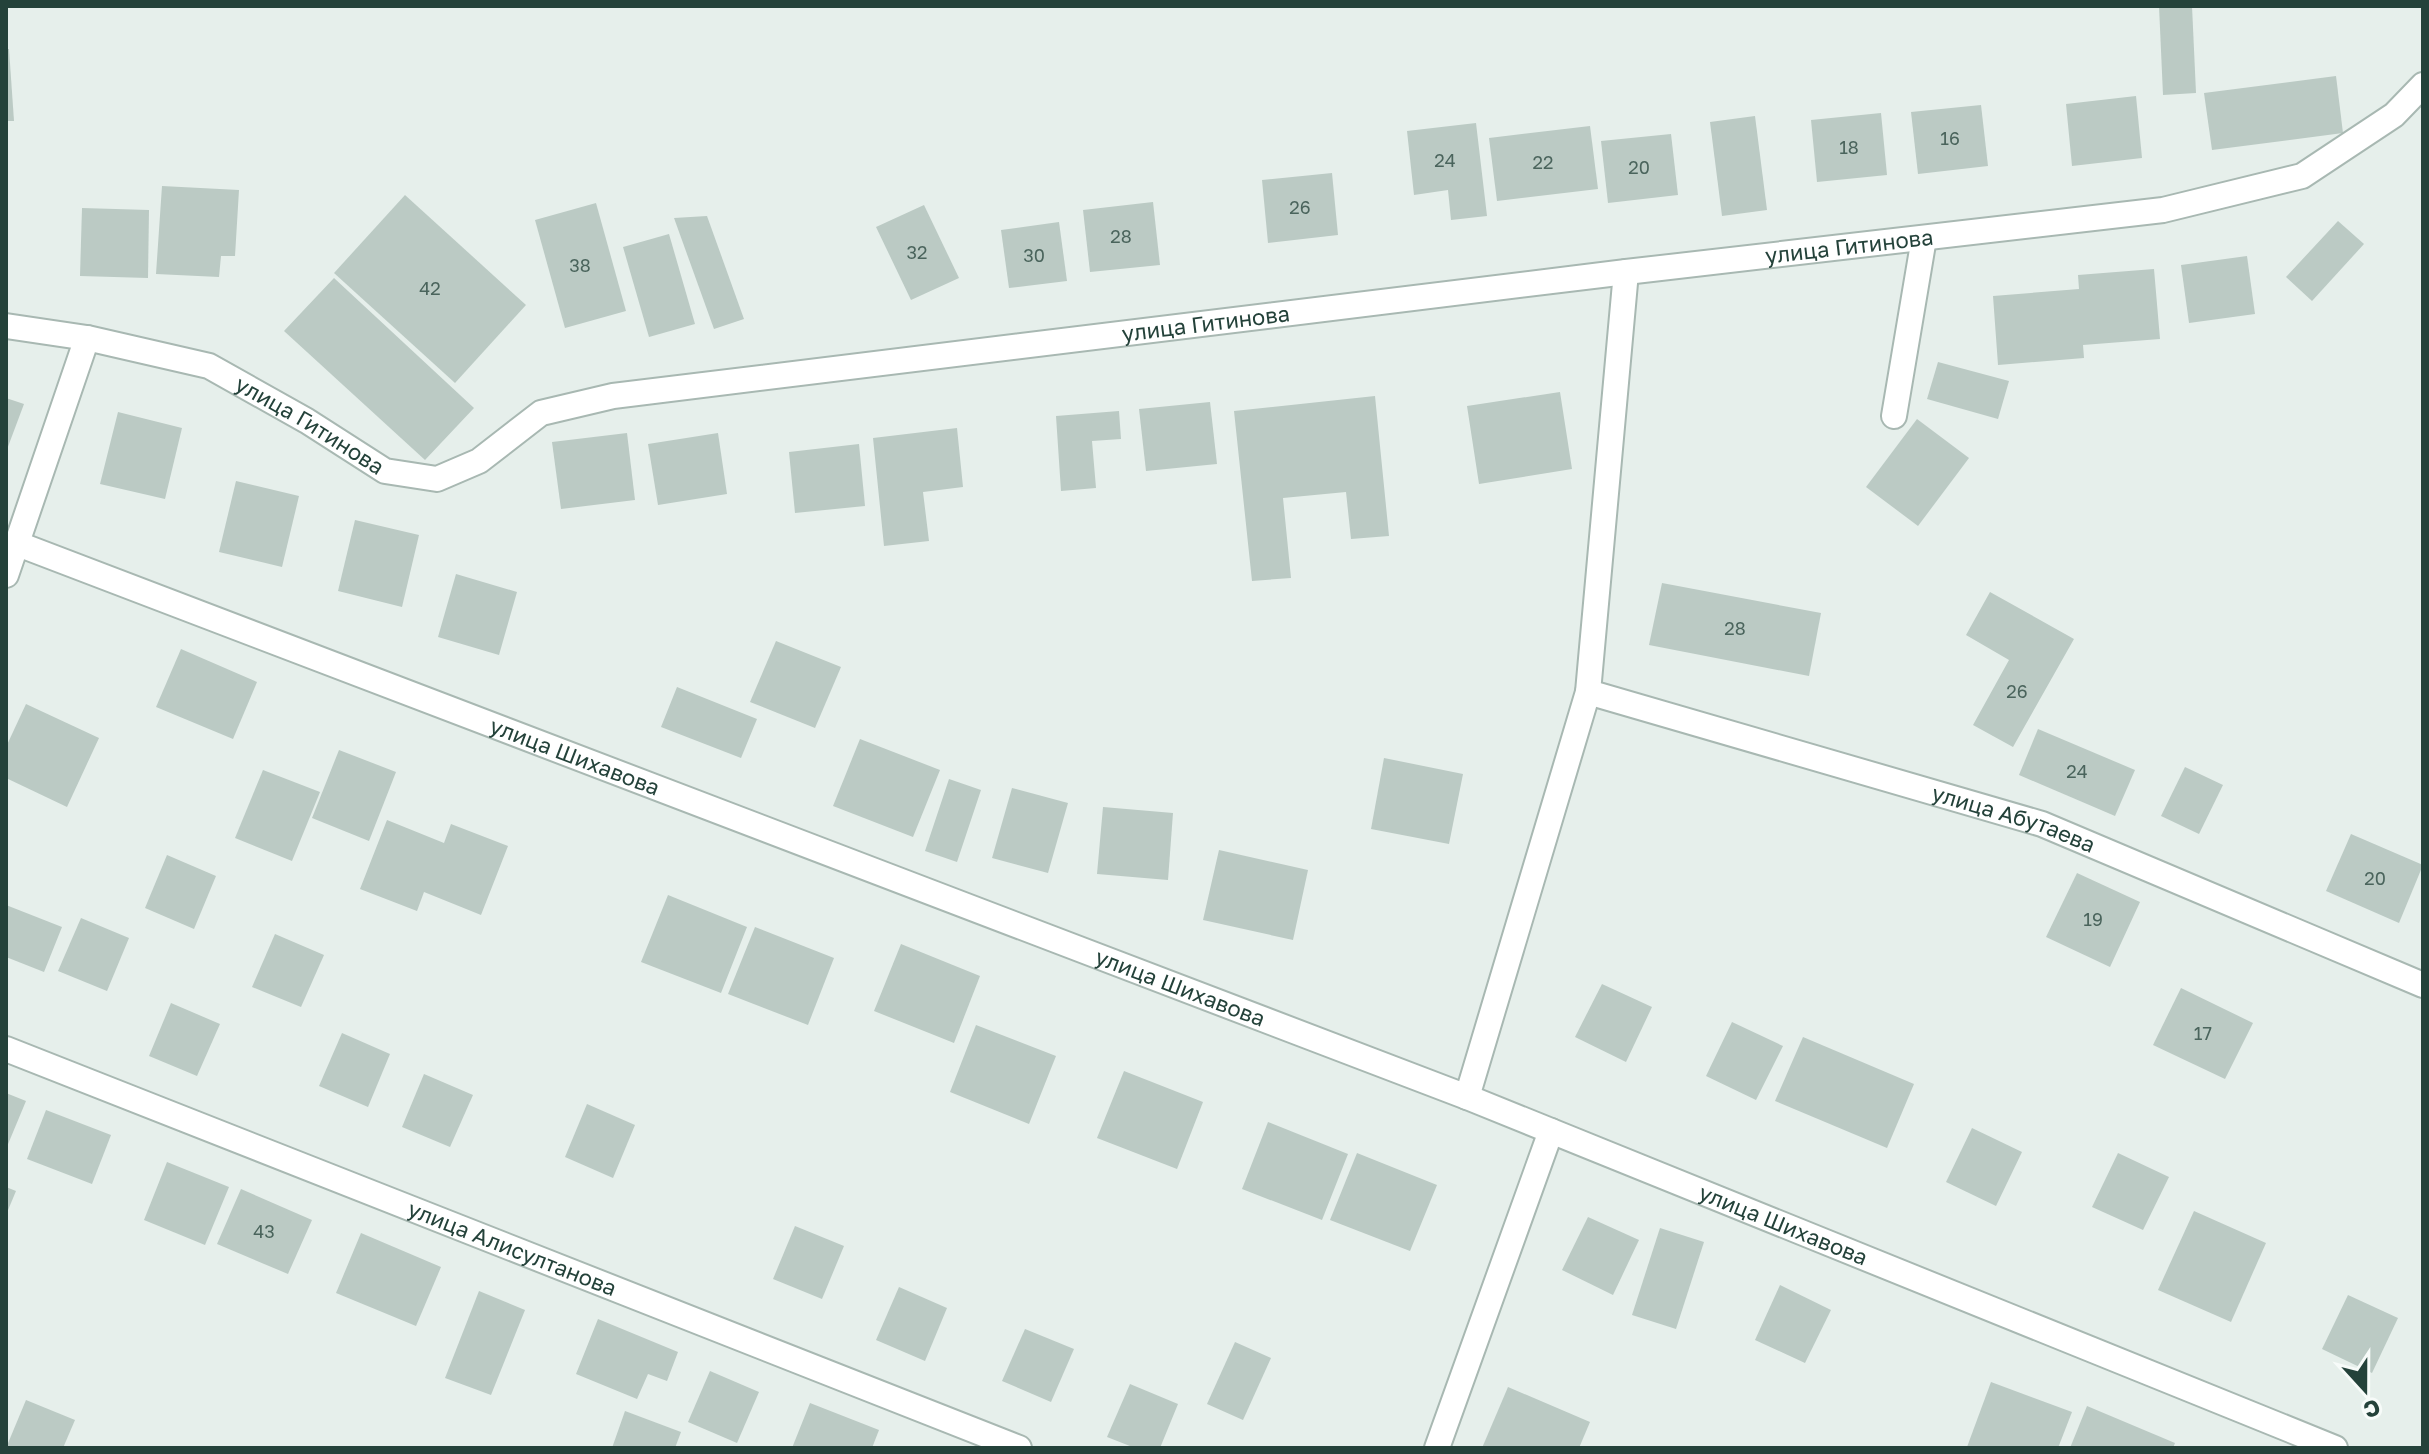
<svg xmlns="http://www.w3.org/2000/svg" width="2429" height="1454" font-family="'Golos Text',sans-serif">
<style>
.building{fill:#bbcac4}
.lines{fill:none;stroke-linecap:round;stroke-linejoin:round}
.service-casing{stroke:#a8b8b2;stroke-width:28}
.minor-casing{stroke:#a8b8b2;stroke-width:28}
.service{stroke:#fff;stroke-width:24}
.minor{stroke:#fff;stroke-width:24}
.labels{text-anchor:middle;stroke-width:8;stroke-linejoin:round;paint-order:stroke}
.number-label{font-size:18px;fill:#4a645c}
.street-label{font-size:22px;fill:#24423a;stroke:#f7fbf9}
</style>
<rect width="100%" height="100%" fill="#e6efeb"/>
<g class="building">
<polygon points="2159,6 2192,6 2196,93 2163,95"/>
<polygon points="6,49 9,49 14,121 6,121"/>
<polygon points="2336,76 2343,133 2212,150 2204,93"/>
<polygon points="2136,96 2142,158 2072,166 2066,104"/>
<polygon points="1981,105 1988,166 1918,174 1911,112"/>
<polygon points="1881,113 1887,175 1817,182 1811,120"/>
<polygon points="1755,116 1767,210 1722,216 1710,122"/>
<polygon points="1476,123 1487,216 1451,220 1448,190 1414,195 1407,131"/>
<polygon points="1590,126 1598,189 1497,201 1489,138"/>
<polygon points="1671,134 1678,195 1608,203 1601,141"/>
<polygon points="1332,173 1338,235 1268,243 1262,180"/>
<polygon points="162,186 239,190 235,256 221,256 219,277 156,274"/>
<polygon points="405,195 526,305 455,383 334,273"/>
<polygon points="1153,202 1160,265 1090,272 1083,210"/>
<polygon points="596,203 626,311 565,328 535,220"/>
<polygon points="924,205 959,278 911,300 876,227"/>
<polygon points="82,208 149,210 148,278 80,276"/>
<polygon points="707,216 744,319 714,329 674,218"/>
<polygon points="2338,221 2364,244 2312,301 2286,277"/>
<polygon points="1059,222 1067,281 1009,288 1001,230"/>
<polygon points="669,234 695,324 649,337 623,247"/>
<polygon points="2247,256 2255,314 2189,323 2181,265"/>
<polygon points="2154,269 2160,339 2083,345 2084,358 1998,365 1993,296 2079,289 2078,275"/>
<polygon points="334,278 474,408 425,460 284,331"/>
<polygon points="1938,362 2009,381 1998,419 1927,399"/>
<polygon points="1560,392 1572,469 1479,484 1467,406"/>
<polygon points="1375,396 1389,536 1351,539 1346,492 1283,498 1291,578 1252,581 1234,411"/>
<polygon points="6,398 24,404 6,452"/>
<polygon points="1210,402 1217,464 1146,471 1139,409"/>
<polygon points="1119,411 1121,439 1092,441 1096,488 1061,491 1056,416"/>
<polygon points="118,412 182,428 165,499 100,484"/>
<polygon points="1917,419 1969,458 1918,526 1866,487"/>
<polygon points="957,428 963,487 923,492 929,541 884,546 873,438"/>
<polygon points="627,433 635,500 561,509 552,442"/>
<polygon points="718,433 727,494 658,505 648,444"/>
<polygon points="859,444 865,506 795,513 789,452"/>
<polygon points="236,481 299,496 282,567 219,552"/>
<polygon points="355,520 419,535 402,607 338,591"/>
<polygon points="456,574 517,592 499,655 438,637"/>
<polygon points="1662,583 1821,613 1809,676 1649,645"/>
<polygon points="1990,592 2074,639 2013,747 1973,725 2009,660 1966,635"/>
<polygon points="776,641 841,667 815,728 750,702"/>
<polygon points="181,649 257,682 233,739 156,707"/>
<polygon points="677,687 757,719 741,758 661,727"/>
<polygon points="26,704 99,738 67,807 6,778 6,747"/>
<polygon points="2038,729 2135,770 2115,816 2019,775"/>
<polygon points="860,739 940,770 913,837 833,806"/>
<polygon points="339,750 396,772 369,841 312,818"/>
<polygon points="1384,758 1463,774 1449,844 1371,829"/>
<polygon points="2185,767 2223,785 2199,834 2161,816"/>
<polygon points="263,770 320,792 292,861 235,838"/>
<polygon points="949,779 981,790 957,862 925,851"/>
<polygon points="1012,788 1068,803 1048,873 992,858"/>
<polygon points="1103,807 1173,813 1168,880 1097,874"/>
<polygon points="387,820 444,843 451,824 508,846 481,915 424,892 417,911 360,889"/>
<polygon points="2351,834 2423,865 2399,923 2326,891"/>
<polygon points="1219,850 1308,870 1293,940 1203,920"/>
<polygon points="167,855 216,876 194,929 145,908"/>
<polygon points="2077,873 2140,902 2110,967 2046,937"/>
<polygon points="668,895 747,927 721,993 641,962"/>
<polygon points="6,905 62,927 44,972 6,957"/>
<polygon points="81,918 129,938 107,991 58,971"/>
<polygon points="755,927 834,958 808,1025 728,994"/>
<polygon points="275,934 324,955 301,1007 252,987"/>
<polygon points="901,944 980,976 954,1043 874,1011"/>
<polygon points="1602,984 1652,1007 1626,1062 1575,1037"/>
<polygon points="2181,988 2253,1023 2225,1079 2153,1045"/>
<polygon points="171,1003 220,1024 197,1076 149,1056"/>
<polygon points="1732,1022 1783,1046 1756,1100 1706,1076"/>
<polygon points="976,1025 1056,1056 1029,1124 950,1092"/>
<polygon points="342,1033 390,1054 368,1107 319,1086"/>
<polygon points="1803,1037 1914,1084 1887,1148 1775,1101"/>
<polygon points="1124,1071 1203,1102 1177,1169 1097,1138"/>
<polygon points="424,1074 473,1095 450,1147 402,1127"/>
<polygon points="6,1093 26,1101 6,1149"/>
<polygon points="587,1104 635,1125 613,1178 565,1157"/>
<polygon points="46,1110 111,1135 92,1184 27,1159"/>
<polygon points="1268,1122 1348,1154 1322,1220 1242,1189"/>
<polygon points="1972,1128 2022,1152 1996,1206 1946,1182"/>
<polygon points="1357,1153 1437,1185 1410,1251 1330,1220"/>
<polygon points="2118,1153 2169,1177 2143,1230 2092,1207"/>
<polygon points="167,1162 229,1187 205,1245 144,1220"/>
<polygon points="6,1187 16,1191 6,1215"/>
<polygon points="241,1189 312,1220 288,1274 217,1244"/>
<polygon points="2194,1211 2266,1243 2231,1322 2158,1290"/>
<polygon points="1588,1217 1639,1240 1613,1295 1562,1270"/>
<polygon points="795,1226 844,1246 822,1299 773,1279"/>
<polygon points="1660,1228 1704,1242 1676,1329 1632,1315"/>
<polygon points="361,1233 441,1267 416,1326 336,1293"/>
<polygon points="1780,1285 1831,1310 1805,1363 1755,1340"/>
<polygon points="899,1287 947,1308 925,1361 876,1340"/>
<polygon points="479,1291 525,1310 491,1395 445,1378"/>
<polygon points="2348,1295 2398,1318 2372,1373 2322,1349"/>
<polygon points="598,1319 678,1352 667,1381 648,1374 637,1399 576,1374"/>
<polygon points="1025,1329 1074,1349 1051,1402 1002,1381"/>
<polygon points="1235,1342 1271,1358 1243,1420 1207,1404"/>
<polygon points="710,1371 759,1392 737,1443 688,1422"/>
<polygon points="1991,1382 2072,1412 2058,1448 1967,1447"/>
<polygon points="1130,1384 1178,1404 1160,1448 1135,1448 1107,1437"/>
<polygon points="1508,1387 1590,1422 1579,1448 1482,1448"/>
<polygon points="26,1400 75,1420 63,1448 6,1448"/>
<polygon points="810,1403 879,1430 872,1448 792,1448"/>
<polygon points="2087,1406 2175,1443 2173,1448 2070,1448"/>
<polygon points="625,1411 681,1432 675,1448 612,1448"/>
</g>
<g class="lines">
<defs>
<polyline id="service" points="1894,416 1924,238"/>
<g id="minor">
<path id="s1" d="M6,326L87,338L209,366L307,421L385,471L437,479L479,461L541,413L613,396L1626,272L2163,210L2302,176L2394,115L2423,85"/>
<path id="s2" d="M18,544L1467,1097L2335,1448"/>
<polyline points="6,575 87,338"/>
<path id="s3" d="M1588,692L2042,824L2423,985"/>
<path id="s4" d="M6,1049L1019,1448"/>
<polyline points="1467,1097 1588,692 1626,272"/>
<polyline points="1437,1448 1551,1131"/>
</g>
</defs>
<use href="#service" class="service-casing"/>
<use href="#minor" class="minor-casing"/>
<use href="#service" class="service"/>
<use href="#minor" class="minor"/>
</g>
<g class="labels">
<g class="number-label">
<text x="1950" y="145">16</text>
<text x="1849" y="154">18</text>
<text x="1445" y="167">24</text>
<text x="1543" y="169">22</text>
<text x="1639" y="174">20</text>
<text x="1300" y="214">26</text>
<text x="1121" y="243">28</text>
<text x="917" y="259">32</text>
<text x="1034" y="262">30</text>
<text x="580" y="272">38</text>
<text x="430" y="295">42</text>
<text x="1735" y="635">28</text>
<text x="2017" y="698">26</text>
<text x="2077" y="778">24</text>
<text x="2375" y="885">20</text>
<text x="2093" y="926">19</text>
<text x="2203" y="1040">17</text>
<text x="264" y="1238">43</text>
</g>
<g class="street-label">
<text dy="8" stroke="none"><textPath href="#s1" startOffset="1908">улица Гитинова</textPath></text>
<text dy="8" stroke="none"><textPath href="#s1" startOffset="1260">улица Гитинова</textPath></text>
<text dy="8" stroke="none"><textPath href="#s1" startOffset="324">улица Гитинова</textPath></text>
<text dy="8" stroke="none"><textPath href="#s2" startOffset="596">улица Шихавова</textPath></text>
<text dy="8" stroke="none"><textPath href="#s3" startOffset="444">улица Абутаева</textPath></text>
<text dy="8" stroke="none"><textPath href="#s2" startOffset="1244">улица Шихавова</textPath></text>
<text dy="8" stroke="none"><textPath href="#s2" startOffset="1892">улица Шихавова</textPath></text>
<text dy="8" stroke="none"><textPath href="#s4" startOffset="544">улица Алисултанова</textPath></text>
</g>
</g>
<rect width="2429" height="1454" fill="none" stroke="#24423a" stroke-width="16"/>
<g transform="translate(2365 1390) rotate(159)" stroke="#f7fbf9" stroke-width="6" paint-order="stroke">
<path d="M0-6L14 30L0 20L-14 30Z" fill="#24423a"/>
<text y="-12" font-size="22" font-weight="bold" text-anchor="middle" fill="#24423a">С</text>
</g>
</svg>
